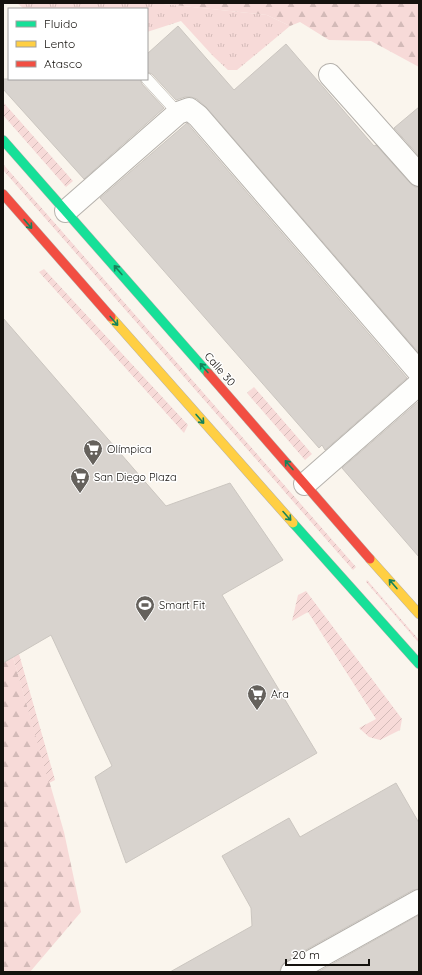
<svg xmlns="http://www.w3.org/2000/svg" width="422" height="975" font-family="Quicksand,sans-serif">
<style>
.grass{fill:url(#grass-tufts)}
.forest{fill:url(#forest-firs)}
.garden{fill:url(#garden-furrows)}
.building{fill:#d8d3ce;stroke:#cbc6c0}
.lines{fill:none;stroke-linecap:round;stroke-linejoin:round}
.lane-casing{stroke:#b5b1ac;stroke-width:12}
.street-casing{stroke:#b5b1ac;stroke-width:24}
.fast-casing{stroke:#b5b1ac;stroke-width:10}
.slow-casing{stroke:#b5b1ac;stroke-width:10}
.jam-casing{stroke:#b5b1ac;stroke-width:10}
.lane{stroke:#fefefc;stroke-width:11}
.street{stroke:#fefefc;stroke-width:22}
.fast{stroke:#16e098;stroke-width:9}
.slow{stroke:#ffcf43;stroke-width:9}
.jam{stroke:#f24e42;stroke-width:9}
.oneway{stroke:#16835a}
.labels{text-anchor:middle;stroke-width:3;stroke-linejoin:round;paint-order:stroke}
.street-label{font-size:11px;fill:#15120e;stroke:#fff}
.poi-label{font-size:11px;fill:#15120e;stroke:#fff;text-anchor:start}
</style>
<defs>
<pattern id="grass-tufts" width="24" height="20" patternUnits="userSpaceOnUse"><rect width="24" height="20" fill="#f7dad8"/><path d="M3 7l-1-3M5 7V3M7 7l1-3M15 17l-1-3M17 17v-4M19 17l1-3" fill="none" stroke="#d3bab8"/></pattern>
<pattern id="forest-firs" width="22" height="20" patternUnits="userSpaceOnUse"><rect width="22" height="20" fill="#f7dad8"/><path d="M5 1l3.5 6h-7zM16 11l3.5 6h-7z" fill="#d3bab8"/></pattern>
<pattern id="garden-furrows" width="10" height="10" patternUnits="userSpaceOnUse"><rect width="10" height="10" fill="#f7dad8"/><path d="M-1 1l2-2M0 10L10 0M9 11l2-2" fill="none" stroke="#d3bab8"/></pattern>
</defs>
<rect width="100%" height="100%" fill="#faf5ed"/>
<polygon class="grass" points="17,3 154,3 267,15 290,26 237,70 228,70 213,56 181,21 147,32 147,9 24,9"/>
<g class="forest">
<polygon points="154,3 419,3 419,67 371,41 329,40 300,22 290,26 267,15"/>
<polygon points="13,657 64,832 81,912 30,972 3,972 3,663"/>
</g>
<g class="garden">
<polygon points="3,102 73,181 66,187 3,115"/>
<polygon points="3,164 356,567 353,570 3,170"/>
<polygon points="44,269 188,425 184,433 39,272"/>
<polygon points="254,387 312,454 305,460 247,393"/>
<polygon points="367,580 419,640 419,643 366,582"/>
<polygon points="306,591 402,719 400,730 380,740 369,737 359,728 376,719 308,612 292,621 298,595"/>
<polygon points="19,654 55,780 49,783 13,657"/>
</g>
<g class="building">
<polygon points="178,26 234,90 286,44 374,146 376,145 410,183 415,187 419,187 419,353 207,108 197,99 191,97 185,97 176,100 152,74 147,72 147,54"/>
<polygon points="3,79 140,79 142,84 164,108 84,179 3,89"/>
<polygon points="419,107 419,156 394,128"/>
<polygon points="187,123 407,378 325,450 322,445 319,448 100,198"/>
<polygon points="3,318 166,506 230,483 283,560 222,595 317,753 126,863 95,777 112,766 51,635 3,663"/>
<polygon points="419,401 419,557 342,468"/>
<polygon points="396,783 419,823 419,889 413,890 286,961 281,966 280,972 170,972 252,926 251,908 222,856 289,818 300,837"/>
<polygon points="419,915 419,972 318,972"/>
</g>
<g class="lines">
<defs>
<polyline id="lane" points="147,79 178,113"/>
<g id="street">
<polyline points="330,75 419,175"/>
<polyline points="66,211 178,113 189,109 198,116 419,372"/>
<polyline points="305,484 419,384"/>
<polyline points="292,972 419,901"/>
</g>
<g id="fast">
<polyline points="3,140 208,373"/>
<polyline points="293,523 419,664"/>
</g>
<g id="slow">
<polyline points="111,317 293,523"/>
<polyline points="370,559 419,614"/>
</g>
<g id="jam">
<polyline points="3,194 111,317"/>
<polyline points="208,373 370,559"/>
</g>
</defs>
<use href="#lane" class="lane-casing"/>
<use href="#street" class="street-casing"/>
<use href="#fast" class="fast-casing"/>
<use href="#slow" class="slow-casing"/>
<use href="#jam" class="jam-casing"/>
<use href="#lane" class="lane"/>
<use href="#street" class="street"/>
<use href="#fast" class="fast"/>
<use href="#slow" class="slow"/>
<use href="#jam" class="jam"/>
</g>
<defs><path id="oneway-shaft" d="M-6 0H5M1.5-3L5.5 0L1.5 3" fill="none" stroke-width="1.6" stroke-linecap="round" stroke-linejoin="round"/></defs>
<g class="oneway">
<use href="#oneway-shaft" transform="translate(28 224) rotate(49)"/>
<use href="#oneway-shaft" transform="translate(118 270) rotate(-131)"/>
<use href="#oneway-shaft" transform="translate(114 321) rotate(49)"/>
<use href="#oneway-shaft" transform="translate(204 368) rotate(-131)"/>
<use href="#oneway-shaft" transform="translate(200 419) rotate(49)"/>
<use href="#oneway-shaft" transform="translate(289 465) rotate(-131)"/>
<use href="#oneway-shaft" transform="translate(287 516) rotate(48)"/>
<use href="#oneway-shaft" transform="translate(393 584) rotate(-131)"/>
</g>
<defs>
<symbol id="supermarket-pin" viewBox="-11 -11 22 30"><path d="M0 17L-7.5 6A9.5 9.5 0 1 1 7.5 6Z" fill="#65615c" stroke="#fff"/><path d="M-6-5.5h2.5l.6 2H6L4.5 2H-2.5L-4.4-4H-6ZM-1.5 3.2a1.3 1.3 0 1 0 .1 0ZM3 3.2a1.3 1.3 0 1 0 .1 0Z" fill="#fff"/></symbol>
<symbol id="stadium-pin" viewBox="-11 -11 22 30"><path d="M0 17L-7.5 6A9.5 9.5 0 1 1 7.5 6Z" fill="#65615c" stroke="#fff"/><path d="M0-5a6.5 5 0 1 0 0 10a6.5 5 0 1 0 0-10ZM-3.5-1.8h7v3.6h-7Z" fill="#fff"/></symbol>
</defs>
<g fill-rule="evenodd">
<use href="#supermarket-pin" x="82" y="438" width="22" height="30"/>
<use href="#supermarket-pin" x="69" y="466" width="22" height="30"/>
<use href="#stadium-pin" x="134" y="594" width="22" height="30"/>
<use href="#supermarket-pin" x="246" y="683" width="22" height="30"/>
</g>
<g class="labels">
<g class="street-label">
<text transform="translate(220 369) rotate(49)" y="4">Calle 30</text>
</g>
<g class="poi-label">
<text x="107" y="453">Olímpica</text>
<text x="94" y="481">San Diego Plaza</text>
<text x="159" y="609">Smart Fit</text>
<text x="271" y="698">Ara</text>
</g>
</g>
<rect width="422" height="975" fill="none" stroke="#15120e" stroke-width="8"/>
<rect x="8" y="8" width="140" height="72" fill="#ffffff" stroke="#a1a09f"/>
<rect x="16" y="21" width="20" height="6" fill="#16e098" stroke="#a1a09f"/>
<text x="44" y="28" font-size="12" fill="#15120e">Fluido</text>
<rect x="16" y="41" width="20" height="6" fill="#ffcf43" stroke="#a1a09f"/>
<text x="44" y="48" font-size="12" fill="#15120e">Lento</text>
<rect x="16" y="61" width="20" height="6" fill="#f24e42" stroke="#a1a09f"/>
<text x="44" y="68" font-size="12" fill="#15120e">Atasco</text>
<path d="M286 959v6h83v-6" fill="none" stroke="#15120e" stroke-width="2"/>
<text x="292" y="959" font-size="12" fill="#15120e" stroke="#ffffff" stroke-width="3" paint-order="stroke">20 m</text>
</svg>
